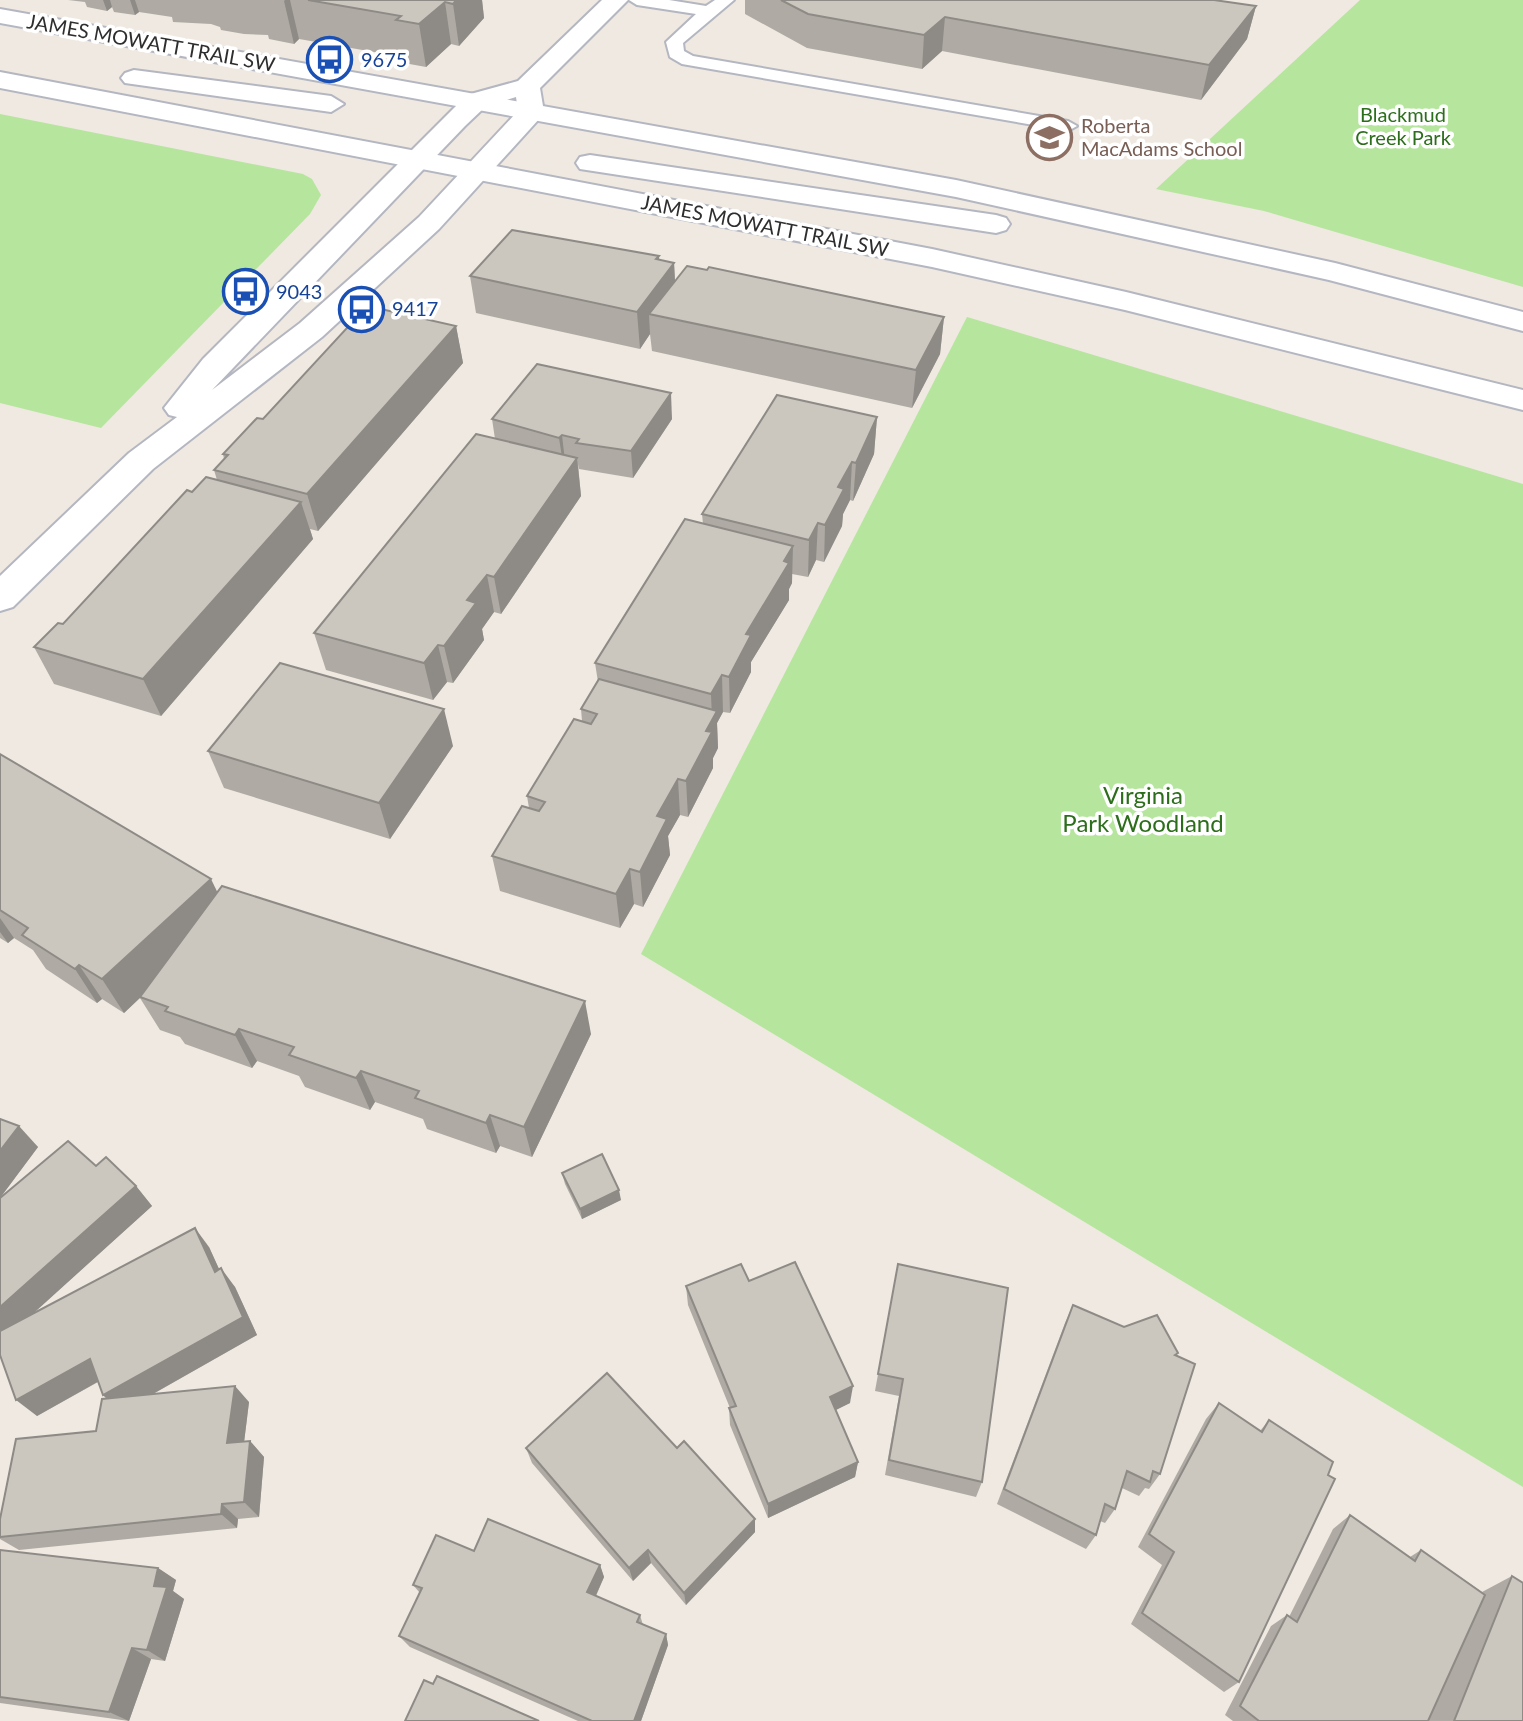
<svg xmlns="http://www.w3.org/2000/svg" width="1523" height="1721" font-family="Lato,sans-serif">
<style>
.green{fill:#b6e59e}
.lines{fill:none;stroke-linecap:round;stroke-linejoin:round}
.service-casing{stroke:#b4b7c1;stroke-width:4}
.tertiary-casing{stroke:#b4b7c1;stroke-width:4}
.secondary-casing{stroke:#b4b7c1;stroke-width:4}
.service{fill:#fff;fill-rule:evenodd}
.tertiary{fill:#fff;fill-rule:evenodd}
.secondary{fill:#fff;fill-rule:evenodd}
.wall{fill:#afaba4}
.shaded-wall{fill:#8e8b86}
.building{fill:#cbc7bf;stroke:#8e8b86;stroke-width:2}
.labels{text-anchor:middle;stroke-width:7;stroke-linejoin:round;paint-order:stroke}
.far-street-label{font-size:20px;fill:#2e2e2e;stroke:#fff}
.far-transit-label{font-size:20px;fill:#164399;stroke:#fff;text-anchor:start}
.far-park-label{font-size:20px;fill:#2c6e1b;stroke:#fff}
.far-education-label{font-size:20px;fill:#785e54;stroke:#fff;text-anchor:start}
.park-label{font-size:24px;fill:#2c6e1b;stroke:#fff}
</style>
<rect width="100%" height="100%" fill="#efe9e1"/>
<g class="green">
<polygon points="1360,0 1523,0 1523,287 1264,211 1156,189"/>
<polygon points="0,114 303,174 312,179 321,195 310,214 101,428 0,403"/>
<polygon points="967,317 1523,484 1523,1487 641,954"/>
</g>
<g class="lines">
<defs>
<polygon id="service" points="629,0 669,0 706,6 715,0 734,0 683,43 684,51 693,56 1068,121 1077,126 1068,131 682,64 670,57 666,42 696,14 637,5"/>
<path id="tertiary" d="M602,0H628L540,88L544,112L540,118L439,229L322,337L153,469L13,607L0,611V576L129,453L177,417L169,415L164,408L203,359L467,95L518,81ZM516,97L518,111L419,217L300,323L212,390L465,126L485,107Z"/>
<g id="secondary">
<polygon points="0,9 956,180 1335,263 1523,312 1523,331 1329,280 956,197 0,23"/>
<polygon points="134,70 331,96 344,104 331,112 125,83 121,78 125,73"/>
<polygon points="0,72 932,249 1126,292 1523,390 1523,410 1125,310 932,267 0,88"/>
<polygon points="590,155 996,215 1006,218 1010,224 1006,230 996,233 580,169 576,163 580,157"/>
</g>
</defs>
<use href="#service" class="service-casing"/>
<use href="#tertiary" class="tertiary-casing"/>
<use href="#secondary" class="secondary-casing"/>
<use href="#service" class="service"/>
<use href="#tertiary" class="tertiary"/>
<use href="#secondary" class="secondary"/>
</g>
<g class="wall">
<polygon points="68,0 482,0 484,18 459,46 451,44 426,67 404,63 403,57 299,39 294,44 269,39 268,35 244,34 221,30 220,27 211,24 173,22 172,17 139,12 135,15 114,12 112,7 107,11 87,7 85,2"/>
<polygon points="745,0 1214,0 1256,6 1247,39 1201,100 942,51 922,69 807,48 745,14"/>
<polygon points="659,260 674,263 675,281 944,317 940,354 912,408 652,351 650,334 640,349 476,313 470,276"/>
<polygon points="456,326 463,363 318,531 310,529 313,539 161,716 54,684 34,647 63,624 192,492 217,480 214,470 224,459 223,454 263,419"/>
<polygon points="877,417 874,454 853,501 850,500 843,514 842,526 824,562 816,560 808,577 792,574 792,583 789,589 789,600 751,662 751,672 730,713 723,712 717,723 718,748 713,758 713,768 688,817 680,815 668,836 670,855 643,907 634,904 620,928 500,891 492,856 529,808 527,796 582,721 581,709 598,682 595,663 703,524 702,514"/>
<polygon points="492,419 672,419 633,478 579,469 578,464 581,496 501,614 494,612 482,629 484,640 453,683 447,682 433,700 326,670 314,633 495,439"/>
<polygon points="453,746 390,839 224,788 208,751"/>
<polygon points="0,754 217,892 591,1034 532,1157 500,1146 496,1153 427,1129 423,1119 375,1102 370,1110 305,1087 299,1076 257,1061 252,1068 185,1044 180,1037 160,1030 140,998 124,1013 102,999 97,1003 46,969 33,950 14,938 8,943 0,938"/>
<polygon points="0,1118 38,1147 0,1198 96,1166 136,1186 152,1206 32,1314 209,1247 219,1269 235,1287 257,1335 153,1394 249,1402 244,1442 250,1441 264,1457 259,1517 238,1519 237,1528 19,1550 0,1539 0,1519 96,1431 106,1398 103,1395 98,1382 37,1416 0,1355"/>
<polygon points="562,1173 621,1200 582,1219 565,1184"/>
<polygon points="898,1264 982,1482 976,1497 885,1475 899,1396 875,1391"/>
<polygon points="749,1281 850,1403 835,1410 858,1462 855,1477 768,1518 730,1425 729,1408 730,1408 688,1305 686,1286"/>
<polygon points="1073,1305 1177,1356 1160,1474 1149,1489 1145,1488 1139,1496 1122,1488 1115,1509 1105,1523 1100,1521 1096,1535 1086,1549 997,1504 1065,1323"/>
<polygon points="1219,1403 1260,1431 1269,1420 1239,1682 1224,1692 1131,1624 1162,1565 1138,1547 1206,1419"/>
<polygon points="526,1448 677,1448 755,1519 755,1532 686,1605 651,1563 633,1581 532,1463"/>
<polygon points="1350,1515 1410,1557 1421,1550 1482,1592 1512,1576 1523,1721 1233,1721 1225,1715 1271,1626 1287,1615 1289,1617 1333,1529"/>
<polygon points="0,1550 158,1568 176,1580 173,1591 184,1599 165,1661 151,1659 129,1721 0,1703"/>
<polygon points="474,1551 600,1565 604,1577 596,1596 640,1615 643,1625 666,1634 668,1645 641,1721 578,1721 410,1647 399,1636 420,1593 413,1585"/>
</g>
<g class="shaded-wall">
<polygon points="103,0 110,0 112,7 107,11"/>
<polygon points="130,0 135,0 139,12 135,15"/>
<polygon points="285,0 290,0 299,39 294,44 284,1"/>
<polygon points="456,0 482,0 484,18 459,46 453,4"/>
<polygon points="445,2 451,44 426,67 419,24"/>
<polygon points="1256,6 1247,39 1201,100 1209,65"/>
<polygon points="945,17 942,51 922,69 924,35"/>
<polygon points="659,256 660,281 674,263 676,300 649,314 650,334 640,349 637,312 656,259"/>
<polygon points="944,317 940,354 912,408 916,370"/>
<polygon points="456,326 463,363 318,531 307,494"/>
<polygon points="671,393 672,419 633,478 631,451"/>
<polygon points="877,417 874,454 853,501 856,463"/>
<polygon points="562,435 565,461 563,464 559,438"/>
<polygon points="577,458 581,496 501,614 494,577"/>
<polygon points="852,462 850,500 843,514 842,526 824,562 825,525 838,487"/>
<polygon points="301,502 313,539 161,716 143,679"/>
<polygon points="818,523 816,560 808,577 809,540"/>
<polygon points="793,546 792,583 789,589 789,600 751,662 751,672 730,713 729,677 746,634"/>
<polygon points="487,575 494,612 482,629 484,640 453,683 444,646 467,600"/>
<polygon points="438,645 447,682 433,700 424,663"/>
<polygon points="722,675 723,712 717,723 718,748 713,758 713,768 688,817 686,781 706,731 712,719 711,694"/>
<polygon points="444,709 453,746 390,839 379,803"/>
<polygon points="678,779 680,815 668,836 670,855 643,907 640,872 657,816"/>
<polygon points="630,869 634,904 620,928 616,894"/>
<polygon points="211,879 228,914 124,1013 102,979"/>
<polygon points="0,918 14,938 8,943 0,932"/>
<polygon points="79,965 102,999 97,1003 75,969"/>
<polygon points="585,1001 591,1034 532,1157 524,1127"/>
<polygon points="239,1029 257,1061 252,1068 235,1035"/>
<polygon points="361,1071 375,1102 370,1110 356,1078"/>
<polygon points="490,1115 500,1146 496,1153 486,1123"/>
<polygon points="19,1126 38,1147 0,1198 0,1151"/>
<polygon points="136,1186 152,1206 4,1340 0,1337 0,1307"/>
<polygon points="619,1190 621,1200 582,1219 580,1209"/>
<polygon points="195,1228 209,1247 229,1291 215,1272"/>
<polygon points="221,1268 235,1287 257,1335 121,1412 103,1395"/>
<polygon points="90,1359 108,1376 37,1416 16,1400"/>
<polygon points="235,1386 249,1402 242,1459 227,1443"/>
<polygon points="853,1386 850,1403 828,1414 830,1397"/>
<polygon points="250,1441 264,1457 259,1517 244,1502"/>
<polygon points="858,1462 855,1477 768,1518 768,1504"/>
<polygon points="222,1504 238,1519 237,1528 221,1514"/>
<polygon points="755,1519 755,1532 686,1605 684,1593"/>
<polygon points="648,1550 651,1563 633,1581 629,1568"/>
<polygon points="600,1565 604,1577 592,1604 587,1592"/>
<polygon points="158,1568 176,1580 173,1591 184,1599 165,1661 147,1650 154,1586"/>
<polygon points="666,1634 668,1645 641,1721 634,1721"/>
<polygon points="132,1648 151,1659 129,1721 109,1712"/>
</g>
<g class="building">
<polygon points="308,0 456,0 453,4 445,2 419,24 396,20 401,16"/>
<polygon points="781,0 1214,0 1256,6 1209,65 945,17 924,35 808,14"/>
<polygon points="512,230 659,256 656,259 674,263 637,312 470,276"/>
<polygon points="687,266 707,270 709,267 944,317 916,370 649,314"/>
<polygon points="372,307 456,326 307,494 214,470 228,455 223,454 257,418 263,419 357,317 361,318"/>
<polygon points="537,364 671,393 631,451 576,443 579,439 562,435 559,438 492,419"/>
<polygon points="777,395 877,417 856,463 852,462 838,487 844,489 825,525 818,523 809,540 702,514"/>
<polygon points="476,434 577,458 494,577 487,575 467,600 476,603 444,646 438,645 424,663 314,633"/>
<polygon points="206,477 301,502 143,679 34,647 58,623 63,624 187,490 192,492"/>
<polygon points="685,519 793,546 784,561 789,563 746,634 751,635 729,677 722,675 711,694 595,663"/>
<polygon points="280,663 444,709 379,803 208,751"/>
<polygon points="599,679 717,711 706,731 712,732 686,781 678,779 657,816 667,819 640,872 630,869 616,894 492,856 522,806 539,811 545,802 527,796 574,719 591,724 597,714 581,709"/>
<polygon points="0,754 211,879 102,979 79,965 75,969 22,935 28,928 0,910"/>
<polygon points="222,886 585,1001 524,1127 490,1115 486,1123 415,1098 419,1091 361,1071 356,1078 289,1055 294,1047 239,1029 235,1035 165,1011 168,1007 140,997"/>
<polygon points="0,1119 19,1126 0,1151"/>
<polygon points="68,1141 96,1166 106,1157 136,1186 0,1307 0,1198"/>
<polygon points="602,1154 619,1190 580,1209 562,1173"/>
<polygon points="195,1228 215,1272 221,1268 243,1317 103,1395 90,1359 16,1400 0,1355 0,1331"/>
<polygon points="795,1262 853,1386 830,1397 858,1462 768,1504 729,1408 736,1406 686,1286 741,1264 749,1281"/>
<polygon points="898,1264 1008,1288 982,1482 889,1460 903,1379 878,1374"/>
<polygon points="1073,1305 1124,1327 1157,1315 1178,1353 1175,1355 1195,1364 1160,1474 1153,1471 1150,1482 1127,1471 1115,1509 1105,1504 1096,1535 1004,1489"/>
<polygon points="607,1373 677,1448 684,1441 755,1519 684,1593 648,1550 629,1568 526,1448"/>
<polygon points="235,1386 227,1443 250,1441 244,1502 222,1504 221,1514 0,1537 0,1519 16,1439 96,1431 102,1399"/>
<polygon points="1219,1403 1262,1432 1269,1420 1333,1462 1328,1475 1335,1479 1239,1682 1142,1613 1174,1552 1149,1534"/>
<polygon points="1350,1515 1415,1561 1421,1550 1485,1595 1428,1721 1259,1721 1240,1706 1287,1615 1297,1622"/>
<polygon points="488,1519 600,1565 587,1592 640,1615 637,1622 666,1634 634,1721 592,1721 399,1636 422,1588 413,1585 436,1535 474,1551"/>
<polygon points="0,1550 158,1568 154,1586 167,1587 147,1650 132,1648 109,1712 0,1697"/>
<polygon points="1512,1576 1523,1583 1523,1721 1454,1721"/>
<polygon points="437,1676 539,1721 405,1721 424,1680 433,1684"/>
</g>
<defs>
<symbol id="bus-ring" viewBox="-11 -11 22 22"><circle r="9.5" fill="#fff" stroke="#1a4fb4" stroke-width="1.5"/><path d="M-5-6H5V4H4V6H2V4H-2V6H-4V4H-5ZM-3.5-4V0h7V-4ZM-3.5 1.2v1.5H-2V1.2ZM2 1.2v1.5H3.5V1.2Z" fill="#1a4fb4"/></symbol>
<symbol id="school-ring" viewBox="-11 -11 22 22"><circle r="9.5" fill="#fff" stroke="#8d6e63" stroke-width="1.5"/><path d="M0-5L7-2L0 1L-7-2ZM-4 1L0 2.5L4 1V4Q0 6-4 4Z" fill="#8d6e63"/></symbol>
</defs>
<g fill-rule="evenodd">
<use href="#bus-ring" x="304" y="34" width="51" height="51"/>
<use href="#school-ring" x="1024" y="112" width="51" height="51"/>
<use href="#bus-ring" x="220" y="266" width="51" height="51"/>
<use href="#bus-ring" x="336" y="284" width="51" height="51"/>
</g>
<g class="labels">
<g class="far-street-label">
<text transform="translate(151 43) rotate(10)" y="7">JAMES MOWATT TRAIL SW</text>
<text transform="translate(765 226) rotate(11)" y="7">JAMES MOWATT TRAIL SW</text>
</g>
<g class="far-transit-label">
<text x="361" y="67">9675</text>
<text x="276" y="299">9043</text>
<text x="392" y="316">9417</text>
</g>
<g class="far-park-label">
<text x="1403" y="122">Blackmud<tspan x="1403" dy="23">Creek Park</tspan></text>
</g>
<g class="far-education-label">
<text x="1081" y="133">Roberta<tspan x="1081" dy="23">MacAdams School</tspan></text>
</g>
<g class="park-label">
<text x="1143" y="804">Virginia<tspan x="1143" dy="28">Park Woodland</tspan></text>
</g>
</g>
</svg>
